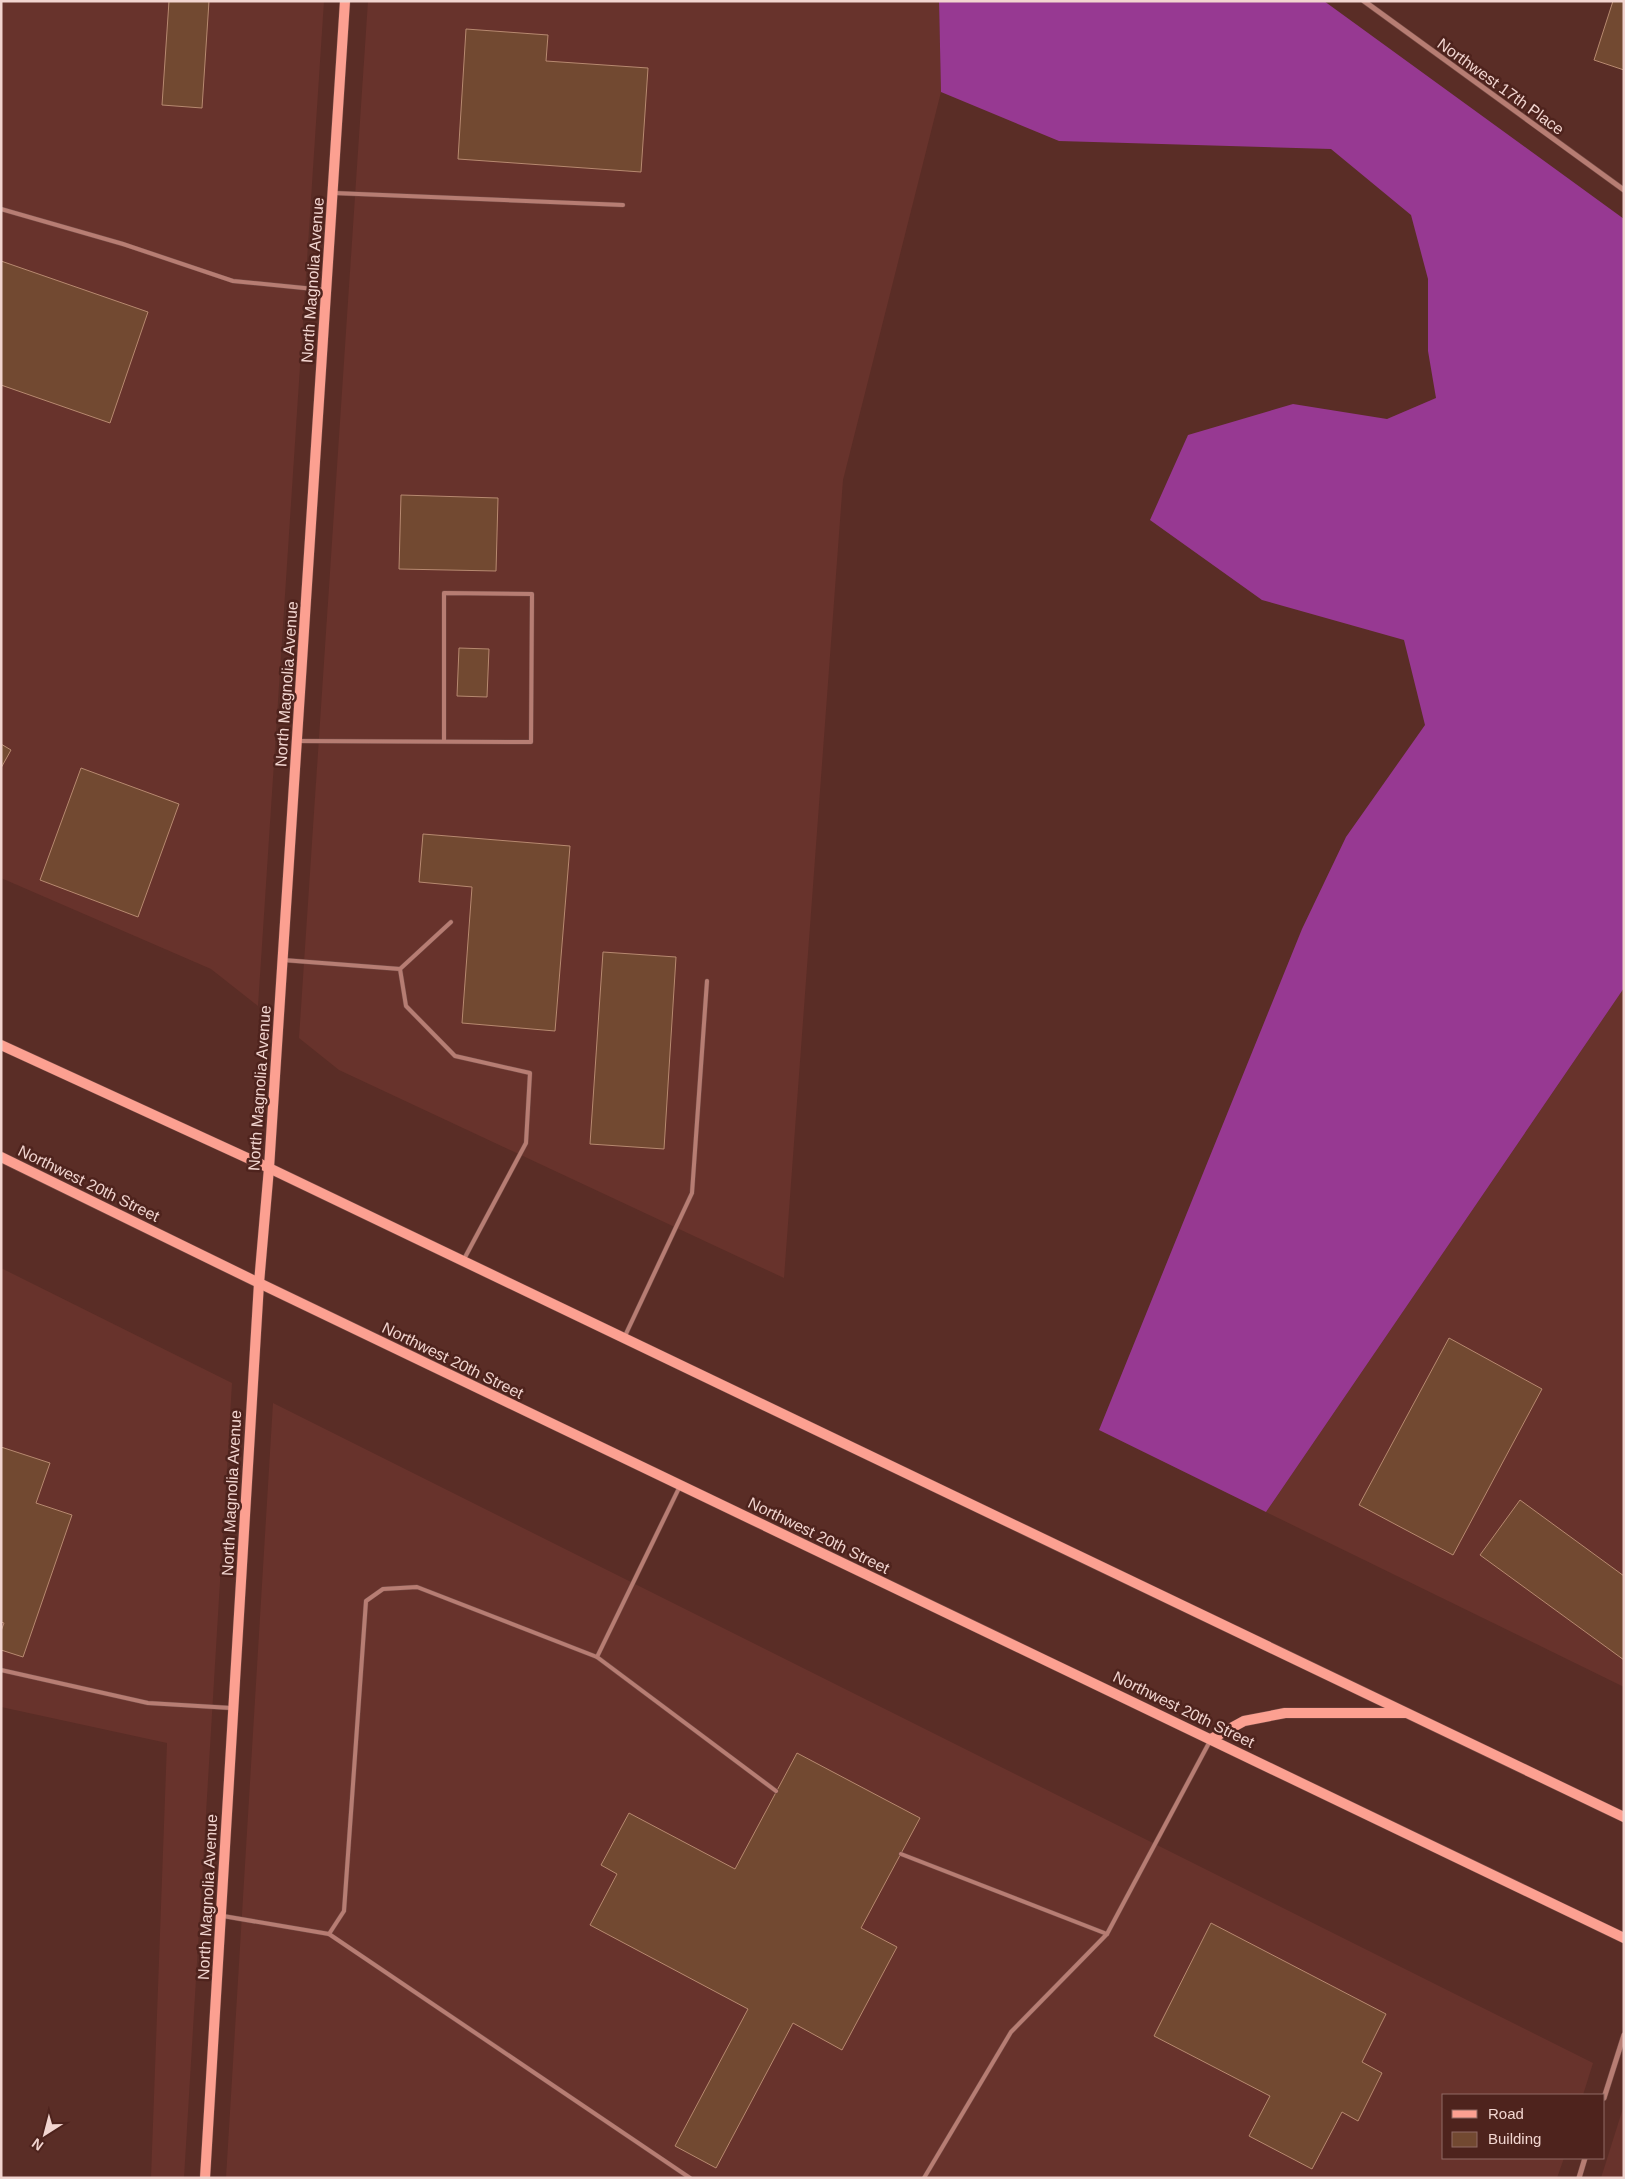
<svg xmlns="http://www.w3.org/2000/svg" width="1625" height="2179" font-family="Arial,sans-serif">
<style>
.built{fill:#68332c}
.forest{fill:#973992}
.building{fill:#724931;stroke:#b78970}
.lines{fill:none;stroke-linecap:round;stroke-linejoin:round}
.lane-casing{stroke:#754b45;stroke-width:5}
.street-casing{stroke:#754b45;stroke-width:6}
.secondary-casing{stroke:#754b45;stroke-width:11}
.lane{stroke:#b77d73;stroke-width:4}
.street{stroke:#b77d73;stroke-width:5}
.secondary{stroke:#fca091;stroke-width:10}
.labels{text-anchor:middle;stroke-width:5;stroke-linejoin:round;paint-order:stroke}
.street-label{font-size:16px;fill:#f2d5d0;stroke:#4e231d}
</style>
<rect width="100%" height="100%" fill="#5a2d26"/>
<g class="built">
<polygon points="1,1 324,1 258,1006 211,969 1,878"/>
<polygon points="368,1 939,1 941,92 843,480 784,1278 339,1070 299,1038"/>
<polygon points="1624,988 1624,1687 1266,1512"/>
<polygon points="1,1268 232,1383 184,2178 151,2178 167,1743 1,1707"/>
<polygon points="273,1403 1593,2063 1583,2095 1444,2095 1444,2158 1564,2158 1557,2178 226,2178"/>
<polygon points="1624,2105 1624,2178 1601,2178"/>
</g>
<polygon class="forest" points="939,1 1324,1 1624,219 1624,988 1266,1512 1099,1430 1302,929 1346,837 1425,725 1404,640 1262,600 1150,520 1188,435 1293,404 1387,419 1436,398 1428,351 1428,279 1411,215 1331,149 1059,141 941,92"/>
<g class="building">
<polygon points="169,1 209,1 202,108 162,105"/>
<polygon points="1613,1 1624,1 1624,70 1594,60"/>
<polygon points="466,29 548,35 546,61 648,68 641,172 458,159"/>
<polygon points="1,261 148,312 110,423 1,385"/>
<polygon points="401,495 498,498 496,571 399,569"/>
<polygon points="459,648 489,649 487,697 457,696"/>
<polygon points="1,744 11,750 1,768"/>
<polygon points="81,768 179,804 138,917 40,880"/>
<polygon points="423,834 570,846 555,1031 462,1023 472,887 419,882"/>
<polygon points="603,952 676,957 664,1149 590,1144"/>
<polygon points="1449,1338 1542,1389 1453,1555 1359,1505"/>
<polygon points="1,1447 50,1463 36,1503 72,1515 23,1657 1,1650 1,1631 4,1623 1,1622"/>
<polygon points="1520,1500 1624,1576 1624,1660 1480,1555"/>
<polygon points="797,1753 920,1818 861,1928 897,1947 842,2050 793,2023 716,2168 675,2146 748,2009 590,1925 617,1874 601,1865 629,1813 735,1869"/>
<polygon points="1211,1923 1386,2014 1362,2062 1382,2073 1358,2121 1342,2112 1312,2169 1249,2136 1270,2096 1154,2036"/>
</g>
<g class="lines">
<defs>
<g id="lane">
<polyline points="334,193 623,205"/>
<polyline points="1,209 123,244 233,281 324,290"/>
<polyline points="297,741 531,742 532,594 444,593 444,741"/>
<polyline points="283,960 400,969 406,1006 455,1056 530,1073 526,1143 463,1261"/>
<polyline points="400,969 451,922"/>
<polyline points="624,1338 692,1193 707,981"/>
<polyline points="597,1657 776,1791"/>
<polyline points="1,1670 148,1703 231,1708"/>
<polyline points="901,1854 1107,1934"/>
<polyline points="223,1916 329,1934 690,2178"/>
<polyline points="329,1934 344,1911 366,1601 383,1589 417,1587 597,1657 680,1486"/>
<polyline points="924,2178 1011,2032 1107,1934 1210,1741"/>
</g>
<g id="street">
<polyline points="1364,1 1624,190"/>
<polyline points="1604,2098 1624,2035"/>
<polyline points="1579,2178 1585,2158"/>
</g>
<g id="secondary">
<polyline points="1,1045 269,1168 1624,1817"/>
<polyline points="1,1157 259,1283 1624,1938"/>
<polyline points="1211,1739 1244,1721 1285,1713 1405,1713"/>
<polyline points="205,2178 259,1283 269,1168 345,1"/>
</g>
</defs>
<use href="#lane" class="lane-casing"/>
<use href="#street" class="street-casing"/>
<use href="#secondary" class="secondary-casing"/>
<use href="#lane" class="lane"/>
<use href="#street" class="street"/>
<use href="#secondary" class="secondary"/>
</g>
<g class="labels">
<g class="street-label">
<text transform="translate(1501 86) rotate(36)" y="6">Northwest 17th Place</text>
<text transform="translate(312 280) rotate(-86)" y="6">North Magnolia Avenue</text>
<text transform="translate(286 684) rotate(-86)" y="6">North Magnolia Avenue</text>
<text transform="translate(259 1088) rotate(-86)" y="6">North Magnolia Avenue</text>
<text transform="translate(89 1183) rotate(26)" y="6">Northwest 20th Street</text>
<text transform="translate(453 1360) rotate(26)" y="6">Northwest 20th Street</text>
<text transform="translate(231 1493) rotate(-87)" y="6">North Magnolia Avenue</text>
<text transform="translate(819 1535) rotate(26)" y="6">Northwest 20th Street</text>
<text transform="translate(1184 1709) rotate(26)" y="6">Northwest 20th Street</text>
<text transform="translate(207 1897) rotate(-87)" y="6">North Magnolia Avenue</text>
</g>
</g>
<rect width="1625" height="2179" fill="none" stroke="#f2d5d0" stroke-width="5"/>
<rect x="1442" y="2094" width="162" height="65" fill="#4e231d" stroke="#906a65"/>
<rect x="1452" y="2110" width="25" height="8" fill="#fca091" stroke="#906a65"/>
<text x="1488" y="2119" font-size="15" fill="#f2d5d0">Road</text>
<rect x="1452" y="2132" width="25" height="15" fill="#724931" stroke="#906a65"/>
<text x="1488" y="2144" font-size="15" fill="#f2d5d0">Building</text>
<g transform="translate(45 2134) rotate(216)" stroke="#4e231d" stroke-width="4" paint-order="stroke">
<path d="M0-4L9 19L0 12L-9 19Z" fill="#f2d5d0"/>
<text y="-8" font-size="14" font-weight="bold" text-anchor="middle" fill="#f2d5d0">N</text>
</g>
</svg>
